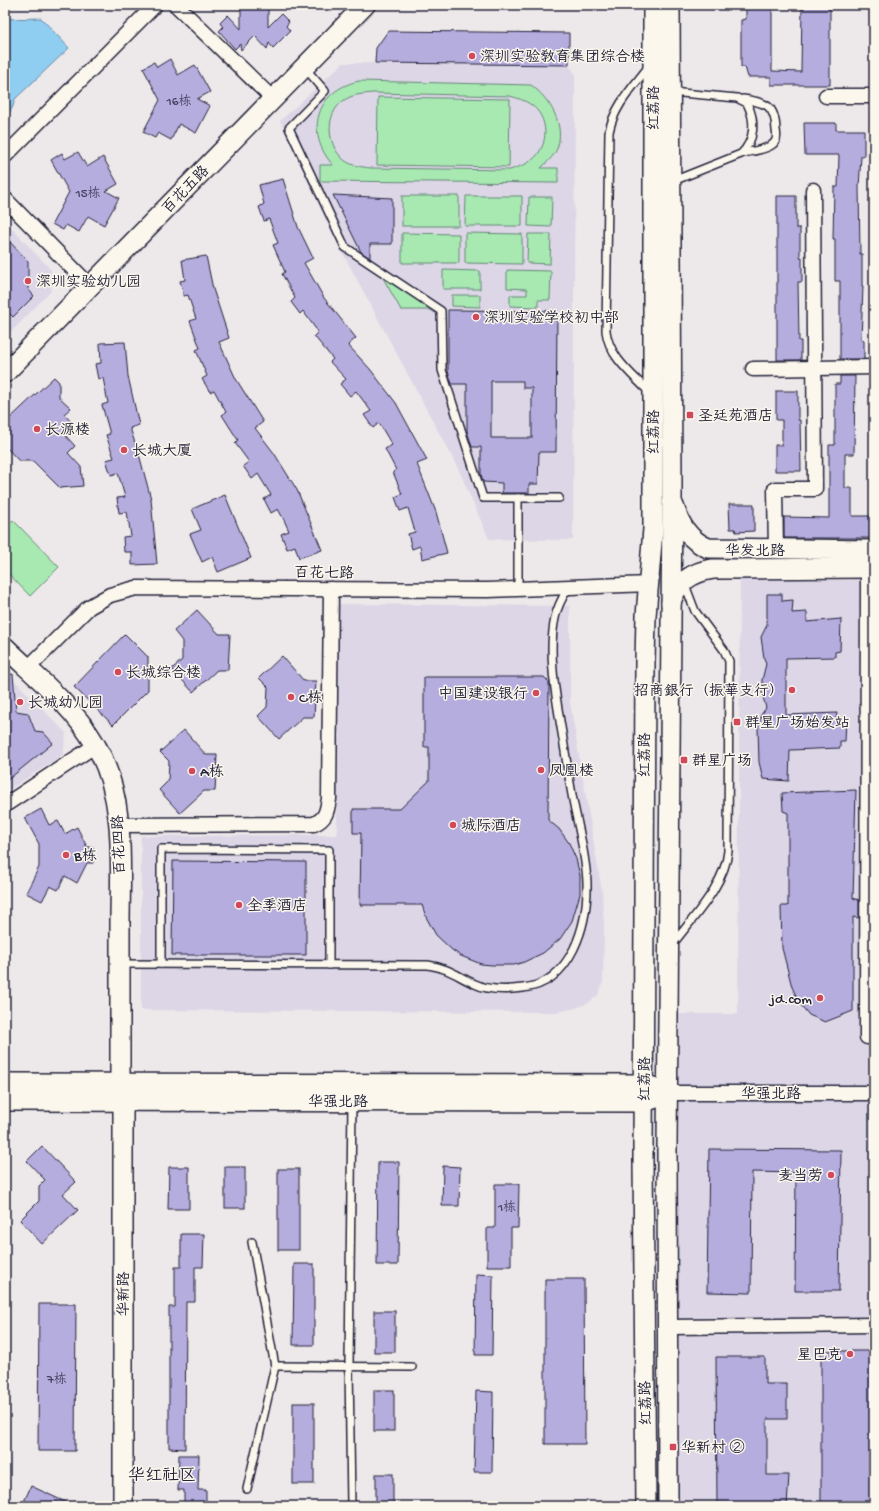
<svg xmlns="http://www.w3.org/2000/svg" width="879" height="1511" font-family="'Gochi Hand','LXGW WenKai TC',sans-serif">
<style>
.built{fill:#dcd6e6}
.green{fill:#a8e9b2;stroke:#658676;fill-rule:evenodd}
.water{fill:#90cef1;stroke:#6489a8}
.building{fill:#b6addf;stroke:#22223b;fill-rule:evenodd}
.lines{fill:none;stroke-linecap:round;stroke-linejoin:round}
.lane-casing{stroke:#22223b;stroke-width:10}
.street-casing{stroke:#22223b;stroke-width:17}
.secondary-casing{stroke:#22223b;stroke-width:22}
.lane{stroke:#fbf7ec;stroke-width:7}
.street{stroke:#fbf7ec;stroke-width:14}
.secondary{stroke:#fbf7ec;stroke-width:19}
.poi-dot{fill:#d1495b;stroke:#fbf7ec;stroke-width:1.5}
.labels{text-anchor:middle;stroke-width:3;stroke-linejoin:round;paint-order:stroke}
.number-label{font-size:13px;fill:#474564}
.poi-label{font-size:15px;fill:#22223b;stroke:#fbf7ec;text-anchor:start}
.street-label{font-size:15px;fill:#22223b;stroke:#fbf7ec}
.quarter-label{font-size:17px;fill:#22223b;stroke:#fbf7ec}
</style>
<rect width="100%" height="100%" fill="#ede8e9"/>
<filter id="ink" filterUnits="userSpaceOnUse"><feTurbulence type="fractalNoise" baseFrequency=".025" numOctaves="2"/><feDisplacementMap in="SourceGraphic" scale="8" xChannelSelector="R" yChannelSelector="G"/><feConvolveMatrix kernelMatrix="1 2 1 2 8 2 1 2 1" color-interpolation-filters="sRGB"/></filter>
<g filter="url(#ink)">
<g class="built">
<polygon points="343,63 569,65 575,74 573,540 489,539 458,468 330,229 280,121"/>
<polygon points="5,221 51,270 51,291 5,338"/>
<polygon points="740,580 874,580 874,1506 678,1506 679,1014 738,1014"/>
<polygon points="337,604 570,606 570,703 602,892 604,927 603,982 598,995 588,1003 576,1008 556,1012 141,1010 141,836 337,835"/>
<polygon points="5,671 66,733 63,755 5,792"/>
</g>
<g class="green">
<path d="M359,81L531,85C550,99 567,126 556,151C553,157 546,163 541,168H558V183L320,181V165H333C304,133 316,90 359,81ZM372,93L510,96C517,98 524,100 530,104C549,116 550,146 532,160C526,165 518,167 510,170L371,168C362,167 352,166 344,160C325,144 324,108 350,97C357,94 365,94 372,93Z"/>
<polygon points="378,97 510,99 509,167 377,165"/>
<rect x="402" y="196" width="57" height="30"/>
<polygon points="466,196 522,196 522,226 465,226"/>
<polygon points="529,197 552,197 551,227 528,226"/>
<polygon points="402,233 459,234 459,263 402,263"/>
<polygon points="465,233 522,234 522,264 465,263"/>
<polygon points="528,234 551,234 550,264 527,263"/>
<polygon points="443,270 480,271 480,289 443,289"/>
<polygon points="507,270 551,271 550,300 538,300 538,307 510,306 510,295 527,295 527,289 507,288"/>
<polygon points="382,276 432,310 401,310"/>
<polygon points="452,295 480,295 480,307 452,306"/>
<polygon points="13,520 59,567 30,596 5,570 5,528"/>
</g>
<path class="water" d="M41,18L69,48L15,99C13,106 13,111 5,115V19Z"/>
<g class="building">
<polygon points="241,5 268,5 268,27 281,14 289,22 286,26 290,31 273,48 269,43 267,49 255,36 241,50 240,44 235,49 219,31 223,27 220,23 228,15 241,29"/>
<polygon points="746,5 772,5 772,71 801,72 802,7 830,7 830,85 771,85 771,77 748,77 745,67 741,67 741,20 746,19"/>
<polygon points="388,31 569,33 569,65 375,63 376,48"/>
<polygon points="170,59 178,75 195,65 210,92 197,99 210,106 196,133 179,124 171,140 158,133 155,138 143,132 160,100 143,68 154,62 157,67"/>
<polygon points="804,123 836,123 836,130 864,130 864,156 861,156 859,187 860,254 862,254 862,286 863,286 861,340 864,340 864,359 840,359 840,281 835,281 835,239 833,239 834,187 838,187 839,155 805,155"/>
<polygon points="78,152 87,167 103,157 118,184 106,191 119,198 104,225 88,216 79,232 66,225 63,230 52,224 69,192 51,160 62,153 65,159"/>
<polygon points="283,179 298,227 313,258 304,263 324,298 356,338 348,345 370,369 396,403 427,460 417,464 436,512 447,553 422,559 420,546 412,549 408,534 415,532 408,508 400,511 395,497 402,494 393,472 396,470 385,449 392,445 379,423 373,428 364,415 371,411 356,391 350,396 340,384 346,379 330,362 333,359 314,336 318,332 303,311 300,314 291,302 295,298 282,274 285,272 273,245 278,243 269,219 264,221 259,207 264,204 259,185"/>
<polygon points="333,195 392,198 392,244 370,244 370,258 361,252"/>
<polygon points="777,196 796,196 796,228 800,228 800,257 802,257 802,282 798,282 799,341 801,341 801,360 777,360"/>
<polygon points="5,237 28,261 28,289 34,296 13,317 5,309"/>
<polygon points="206,256 213,289 229,338 219,342 236,379 263,422 255,428 274,453 297,490 322,550 299,558 295,546 287,549 281,534 289,531 284,520 278,509 271,513 264,499 271,495 258,474 252,479 243,466 249,462 235,443 238,440 222,415 226,412 214,390 210,392 202,379 207,376 196,350 200,348 190,321 196,319 188,295 184,296 180,281 185,280 182,260"/>
<path d="M448,310L557,311L556,452H539L538,484H529V493H502V483L483,482L481,474V447H472L467,431V384H452L448,371ZM491,381H523V388H532V438H491Z"/>
<polygon points="125,342 128,376 139,425 130,428 140,458 151,499 157,564 132,565 132,552 124,552 123,537 131,536 127,512 119,513 117,498 125,497 118,473 111,475 106,460 114,458 106,435 110,434 102,405 108,403 103,378 98,379 95,364 101,363 100,343"/>
<polygon points="840,376 855,376 854,454 845,454 845,488 852,488 852,516 874,516 874,538 784,538 784,517 829,518 829,445 835,445 835,384 840,384"/>
<polygon points="54,377 59,382 59,397 71,408 64,414 73,424 64,434 75,446 68,453 81,467 83,486 60,488 33,461 19,461 5,446 5,423"/>
<polygon points="776,391 798,391 798,420 800,420 801,471 775,471 775,445 782,445 782,420 776,420"/>
<polygon points="225,495 251,558 218,572 212,557 202,562 190,534 201,530 192,509"/>
<polygon points="729,504 754,504 754,531 736,532 735,529 730,529"/>
<polygon points="767,594 782,594 782,601 793,600 792,613 807,612 807,622 841,619 840,651 835,652 835,657 786,658 786,715 837,713 836,719 846,719 845,741 840,741 840,748 790,750 789,781 763,779 759,762 758,728 761,715 766,708 762,693 762,680 766,664 764,658 761,637 767,625"/>
<polygon points="197,610 219,634 230,634 228,670 217,670 193,692 172,669 182,660 182,641 174,631"/>
<polygon points="125,634 148,657 148,690 113,725 74,687"/>
<polygon points="282,656 304,681 316,681 314,717 303,717 279,739 258,716 267,707 268,687 259,678"/>
<polygon points="13,674 16,711 28,713 35,731 43,732 53,743 5,782 5,675"/>
<polygon points="424,677 544,677 549,682 548,820 559,829 569,843 576,859 580,876 580,894 572,921 560,939 543,953 524,962 514,965 492,965 481,964 461,956 452,950 436,935 426,917 422,905 360,905 361,833 353,833 353,809 400,809 429,781 429,747 424,747"/>
<polygon points="184,730 206,755 217,755 215,791 204,791 180,813 159,790 168,781 169,761 160,752"/>
<polygon points="856,790 853,898 859,900 859,918 853,917 853,1011 825,1022 809,1015 800,1004 792,987 782,948 781,906 788,906 788,813 783,811 782,793"/>
<polygon points="41,809 49,825 58,821 65,834 77,827 87,847 93,847 93,863 87,863 77,883 65,876 58,890 50,886 42,901 26,893 39,867 39,844 25,818"/>
<polygon points="173,861 306,862 306,955 172,955"/>
<polygon points="42,1146 76,1182 63,1194 78,1210 42,1244 20,1220 39,1201 39,1186 45,1180 27,1161"/>
<polygon points="709,1149 841,1150 839,1291 795,1291 796,1173 752,1172 751,1293 707,1292"/>
<polygon points="378,1162 399,1162 398,1265 377,1265"/>
<polygon points="443,1166 460,1167 459,1206 442,1206"/>
<polygon points="169,1167 189,1167 189,1209 168,1209"/>
<rect x="225" y="1167" width="20" height="41"/>
<rect x="278" y="1169" width="21" height="81"/>
<polygon points="495,1184 519,1184 518,1228 511,1228 511,1266 487,1266 487,1228 495,1228"/>
<polygon points="181,1234 204,1234 203,1267 195,1267 195,1302 186,1302 185,1449 169,1448 169,1307 175,1307 175,1267 181,1267"/>
<polygon points="294,1264 314,1264 314,1345 293,1345"/>
<polygon points="476,1274 493,1275 492,1355 475,1355"/>
<polygon points="545,1279 584,1279 585,1444 545,1444"/>
<polygon points="39,1304 76,1304 75,1451 38,1451"/>
<rect x="374" y="1311" width="21" height="41"/>
<polygon points="821,1351 872,1351 872,1363 874,1363 874,1506 821,1506"/>
<polygon points="716,1357 765,1357 765,1384 787,1384 787,1419 767,1419 767,1475 789,1475 787,1506 717,1506"/>
<rect x="374" y="1390" width="20" height="41"/>
<polygon points="476,1391 493,1392 492,1472 474,1472"/>
<rect x="293" y="1403" width="21" height="81"/>
<polygon points="179,1455 199,1455 198,1490 206,1490 206,1506 184,1506 184,1490 178,1490"/>
<rect x="376" y="1474" width="17" height="32"/>
<polygon points="31,1486 74,1506 22,1506"/>
</g>
<g class="lines">
<defs>
<g id="lane">
<path d="M649,66C633,87 614,106 609,132L606,331C609,357 632,374 649,392"/>
<polyline points="305,68 325,91 289,128 345,247 441,311 442,370 483,498 559,498"/>
<path d="M670,92L737,98L747,103C756,121 755,140 741,154L673,181"/>
<path d="M743,99C766,103 775,104 776,130C777,135 777,141 773,144C766,150 752,151 743,153"/>
<polyline points="518,589 518,498"/>
<path d="M673,944C693,917 725,885 728,851L729,661L724,650L695,611L684,582"/>
<path d="M121,964L428,965C449,968 457,976 475,984C489,991 508,990 523,988C572,983 588,924 587,882C586,858 580,834 575,810C570,787 567,763 563,739C557,702 547,655 555,618C557,607 562,598 568,588"/>
<polyline points="161,964 161,849 329,850 329,965"/>
<polyline points="275,1366 412,1367"/>
<polyline points="247,1489 275,1366 252,1242"/>
<polyline points="351,1506 349,1366 352,1102"/>
</g>
<g id="street">
<polyline points="176,5 273,99"/>
<polyline points="826,96 874,96"/>
<polyline points="5,156 155,5"/>
<polyline points="5,199 90,286"/>
<polyline points="753,369 874,367"/>
<polyline points="776,550 775,489 815,489 813,190"/>
<polyline points="27,669 89,607 110,595 136,588 488,590 650,584"/>
<polyline points="5,805 96,745"/>
<path d="M119,825L314,824C326,819 327,811 329,799L331,589"/>
<polyline points="867,1037 868,568"/>
<polyline points="669,1093 874,1093"/>
<polyline points="668,1327 874,1325"/>
</g>
<g id="secondary">
<polyline points="5,373 365,5"/>
<path d="M674,506C680,525 689,540 708,548L874,550"/>
<path d="M671,603C676,582 693,572 713,569L874,568"/>
<path d="M5,647C36,677 73,706 95,744C127,798 120,865 120,925C120,977 120,1030 120,1082L123,1101V1506"/>
<polyline points="5,1083 644,1084 656,1088"/>
<polyline points="5,1101 644,1102 656,1098"/>
<polyline points="646,1506 643,1159 645,663 646,616 653,529 653,5"/>
<polyline points="668,1506 667,1148 672,492 670,5"/>
</g>
</defs>
<use href="#lane" class="lane-casing"/>
<use href="#street" class="street-casing"/>
<use href="#secondary" class="secondary-casing"/>
<use href="#lane" class="lane"/>
<use href="#street" class="street"/>
<use href="#secondary" class="secondary"/>
</g>
</g>
<g class="poi-dot">
<circle cx="472" cy="56" r="4"/>
<circle cx="28" cy="281" r="4"/>
<circle cx="476" cy="317" r="4"/>
<rect x="686" y="411" width="8" height="8" rx="2"/>
<circle cx="37" cy="429" r="4"/>
<circle cx="124" cy="450" r="4"/>
<circle cx="118" cy="672" r="4"/>
<circle cx="792" cy="690" r="4"/>
<circle cx="536" cy="693" r="4"/>
<circle cx="291" cy="697" r="4"/>
<circle cx="20" cy="702" r="4"/>
<rect x="733" y="718" width="8" height="8" rx="2"/>
<rect x="680" y="756" width="8" height="8" rx="2"/>
<circle cx="541" cy="770" r="4"/>
<circle cx="192" cy="771" r="4"/>
<circle cx="453" cy="825" r="4"/>
<circle cx="66" cy="855" r="4"/>
<circle cx="239" cy="905" r="4"/>
<circle cx="820" cy="998" r="4"/>
<circle cx="831" cy="1175" r="4"/>
<circle cx="850" cy="1354" r="4"/>
<rect x="669" y="1443" width="8" height="8" rx="2"/>
</g>
<g class="labels">
<g class="number-label">
<text x="179" y="105">16栋</text>
<text x="88" y="197">15栋</text>
<text x="507" y="1211">1栋</text>
<text x="57" y="1383">7栋</text>
</g>
<g class="poi-label">
<text x="480" y="61">深圳实验教育集团综合楼</text>
<text x="36" y="286">深圳实验幼儿园</text>
<text x="484" y="322">深圳实验学校初中部</text>
<text x="698" y="420">圣廷苑酒店</text>
<text x="45" y="434">长源楼</text>
<text x="132" y="455">长城大厦</text>
<text x="126" y="677">长城综合楼</text>
<text x="784" y="695" text-anchor="end">招商銀行（振華支行）</text>
<text x="528" y="698" text-anchor="end">中国建设银行</text>
<text x="299" y="702">C栋</text>
<text x="28" y="707">长城幼儿园</text>
<text x="745" y="727">群星广场始发站</text>
<text x="692" y="765">群星广场</text>
<text x="549" y="775">凤凰楼</text>
<text x="200" y="776">A栋</text>
<text x="461" y="830">城际酒店</text>
<text x="74" y="860">B栋</text>
<text x="247" y="910">全季酒店</text>
<text x="812" y="1003" text-anchor="end">jd.com</text>
<text x="823" y="1180" text-anchor="end">麦当劳</text>
<text x="842" y="1359" text-anchor="end">星巴克</text>
<text x="681" y="1452">华新村 ②</text>
</g>
<g class="street-label">
<text transform="translate(653 108) rotate(-90)" y="5">红荔路</text>
<text transform="translate(185 189) rotate(-46)" y="5">百花五路</text>
<text transform="translate(653 432) rotate(-90)" y="5">红荔路</text>
<text x="755" y="555">华发北路</text>
<text transform="translate(324 572) rotate(1)" y="5">百花七路</text>
<text transform="translate(644 755) rotate(-90)" y="5">红荔路</text>
<text transform="translate(118 845) rotate(-92)" y="5">百花四路</text>
<text transform="translate(644 1079) rotate(-90)" y="5">红荔路</text>
<text x="771" y="1098">华强北路</text>
<text x="338" y="1106">华强北路</text>
<text transform="translate(123 1294) rotate(-90)" y="5">华新路</text>
<text transform="translate(645 1403) rotate(-91)" y="5">红荔路</text>
</g>
<g class="quarter-label">
<text x="162" y="1480">华红社区</text>
</g>
</g>
<rect width="879" height="1511" fill="none" stroke="#fbf7ec" stroke-width="20"/>
<rect x="10" y="10" width="859" height="1491" fill="none" stroke="#22223b" stroke-width="1.5" filter="url(#ink)"/>
</svg>
